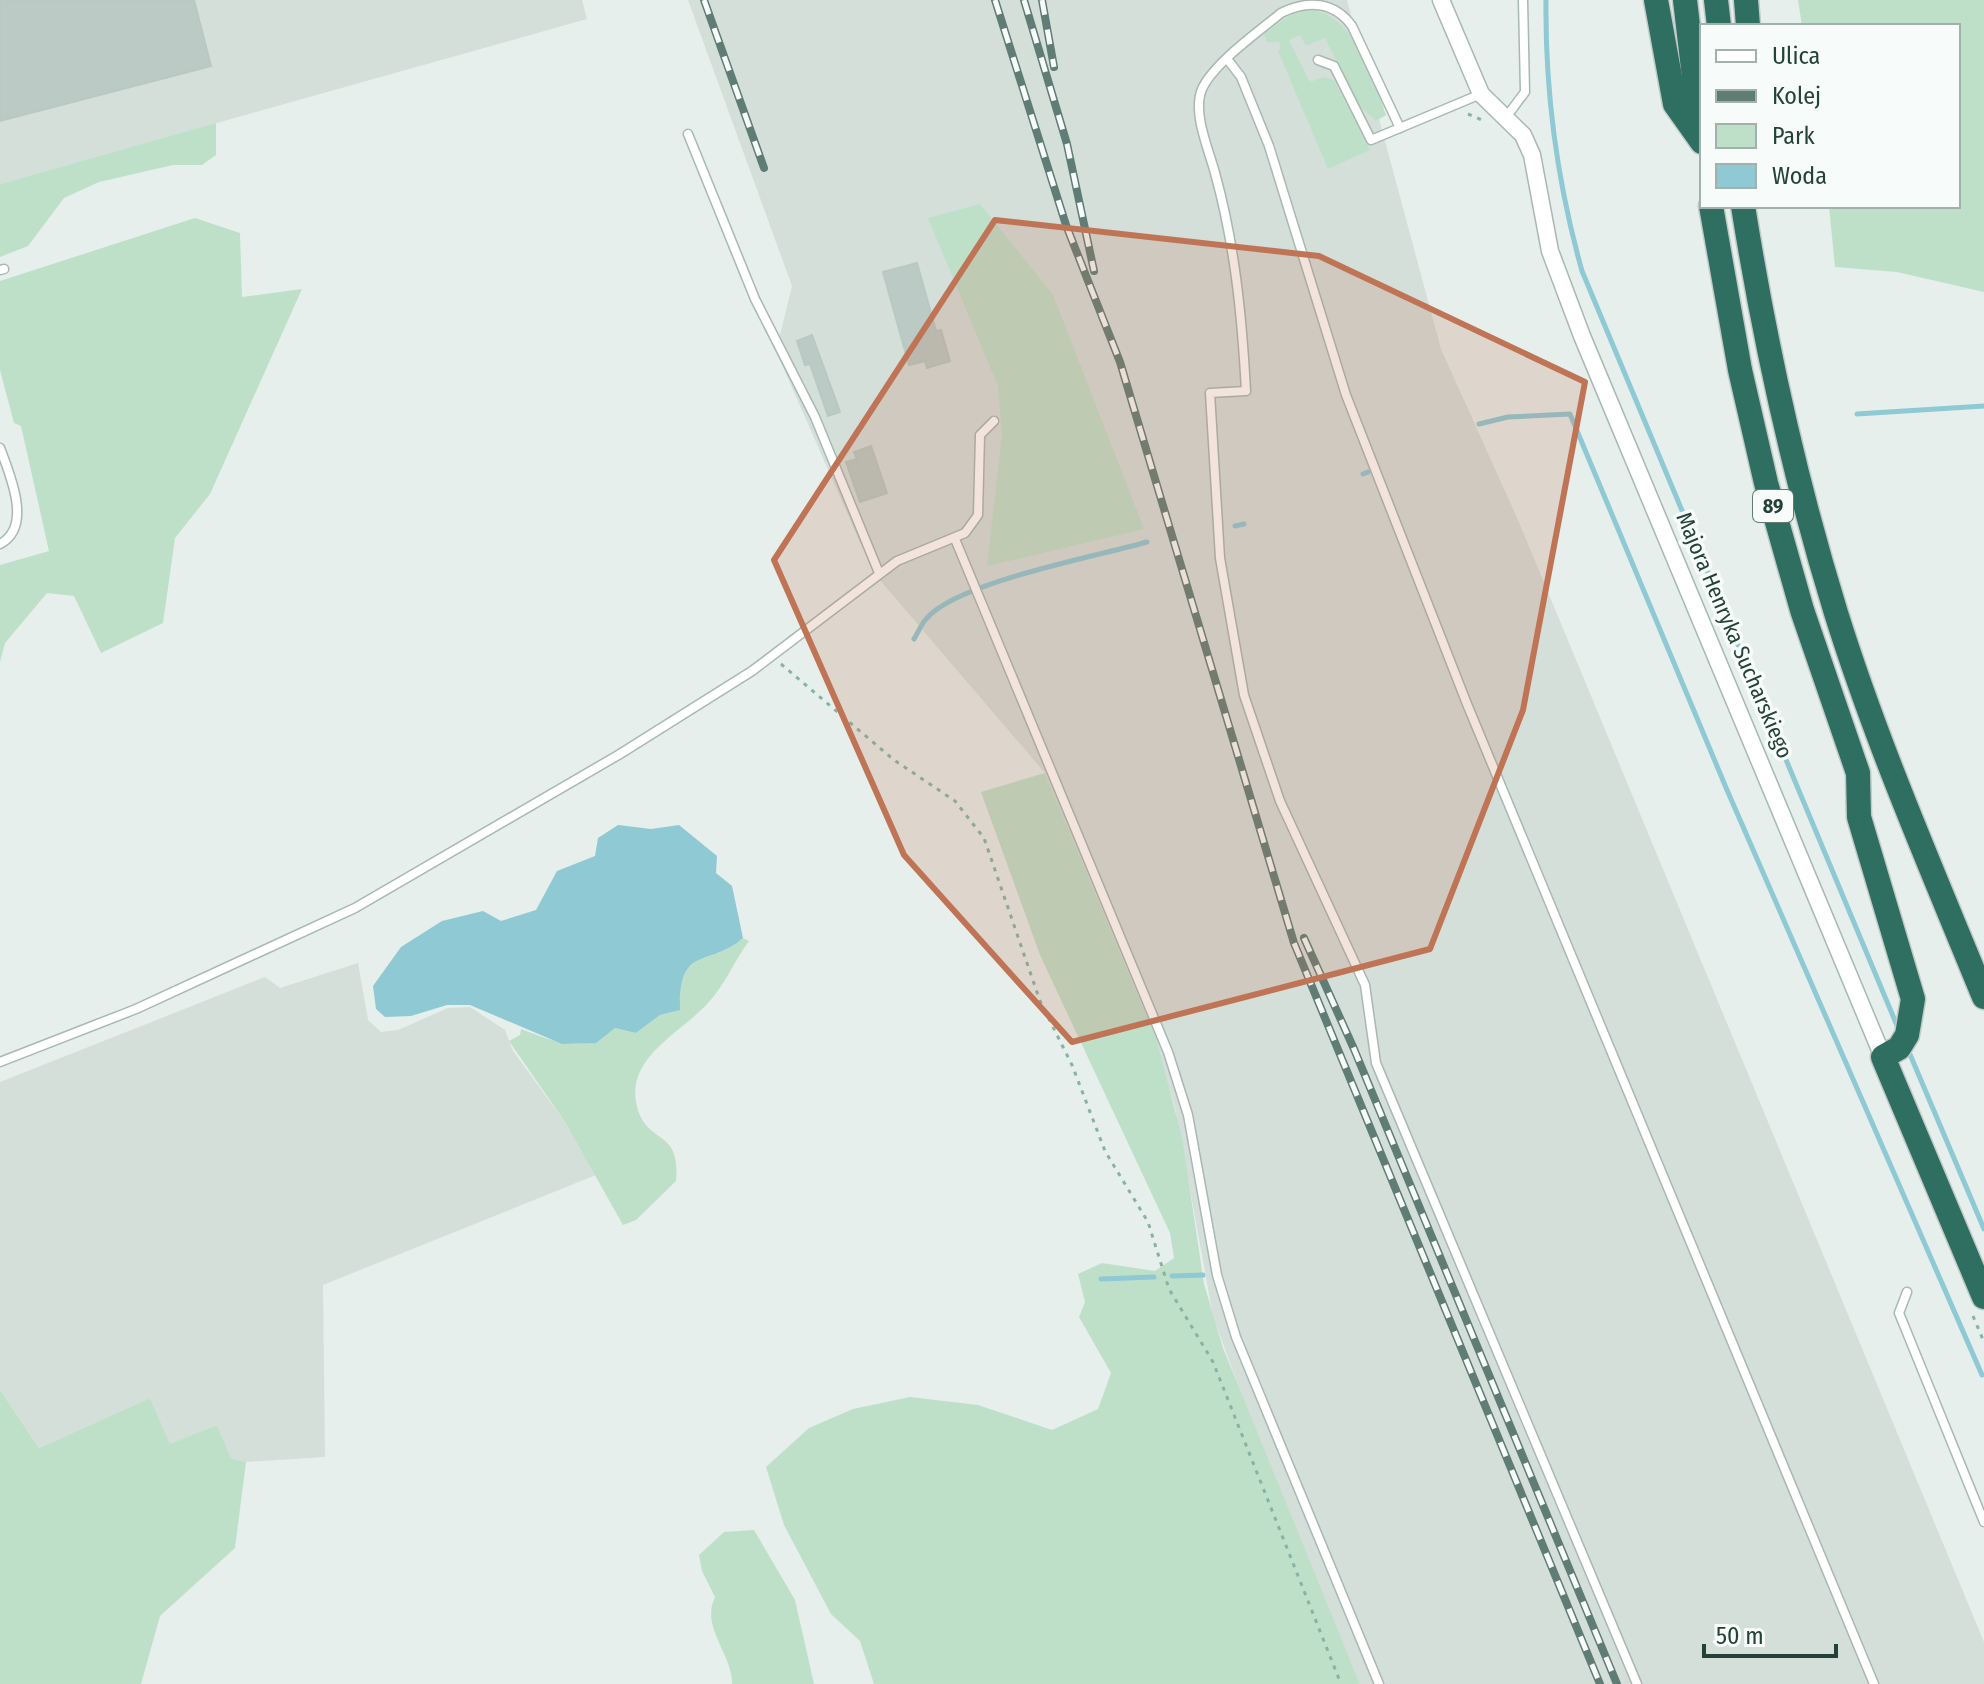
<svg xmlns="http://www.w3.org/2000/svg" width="1984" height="1684" font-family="'Fira Sans Condensed',sans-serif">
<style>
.built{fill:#d4dfda}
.green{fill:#bfe0c8}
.water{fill:#8ec9d4}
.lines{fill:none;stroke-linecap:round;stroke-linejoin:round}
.stream{stroke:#8ec9d4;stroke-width:5}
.building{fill:#bbcac4;stroke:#b8c9c2;stroke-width:2}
.lane-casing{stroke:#a8b8b2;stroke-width:11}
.street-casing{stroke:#a8b8b2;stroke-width:19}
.highway-casing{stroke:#c2cac8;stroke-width:27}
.path{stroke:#86b3a5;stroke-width:3;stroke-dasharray:4 6;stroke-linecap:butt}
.lane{stroke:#fff;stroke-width:8}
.street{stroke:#fff;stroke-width:16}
.highway{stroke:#2f6f62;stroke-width:24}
.rail-casing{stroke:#5f7d75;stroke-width:8}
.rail{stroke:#f7fbf9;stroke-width:5;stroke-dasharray:15;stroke-linecap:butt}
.marked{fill:#c07456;fill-opacity:0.2;stroke:#c07456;stroke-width:6;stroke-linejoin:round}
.labels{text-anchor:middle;stroke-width:7;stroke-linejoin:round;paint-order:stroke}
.shield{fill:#f7fbf9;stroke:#637a73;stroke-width:2}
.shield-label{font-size:20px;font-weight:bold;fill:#24423a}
.street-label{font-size:22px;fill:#24423a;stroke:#f7fbf9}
</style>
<rect width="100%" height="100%" fill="#e6efeb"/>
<g class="built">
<polygon points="0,0 582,0 587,19 0,184"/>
<polygon points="688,0 1347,0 1441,349 1518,520 1984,1642 1984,1684 1360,1684 1250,1418 1213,1316 1175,1107 1143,1006 1045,773 873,572 776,351 792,286"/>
<polygon points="358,963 368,1020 381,1032 398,1030 448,1008 470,1007 505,1030 513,1051 565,1122 596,1175 323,1285 325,1457 246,1462 231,1458 217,1425 170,1445 150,1398 39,1448 0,1390 0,1082 265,977 280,988"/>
</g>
<g class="green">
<polygon points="1798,0 1984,0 1984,292 1897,272 1835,267 1829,206 1958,206 1958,26 1802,26"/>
<path d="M1307,10C1352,10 1375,78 1386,115L1376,121L1358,105L1325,38L1306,46L1300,35L1289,40L1310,82L1323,77L1334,80L1370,150L1328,169L1278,51L1281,49L1279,42H1267L1264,34L1288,16Z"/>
<polygon points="216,123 216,155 202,165 173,165 99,182 64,198 28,246 0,257 0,184"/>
<polygon points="980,204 1053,295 1144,529 987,566 1002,434 998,386 928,218"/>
<polygon points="195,218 240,233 242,297 302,289 210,494 175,538 163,623 101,653 74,596 47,593 5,643 0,662 0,565 49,551 21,426 14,423 0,370 0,281"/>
<polygon points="1045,773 1156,1038 1182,1137 1204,1284 1223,1348 1360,1684 874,1684 860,1641 831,1614 784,1525 766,1467 809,1428 853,1409 910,1397 978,1405 1052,1430 1098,1409 1111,1373 1079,1317 1085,1302 1078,1274 1102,1263 1155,1271 1174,1258 1170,1233 1040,955 981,792"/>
<path d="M743,938L749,941C735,960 724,986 708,1003C679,1035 622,1059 638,1110C649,1145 681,1129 676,1181L636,1220L623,1225L565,1122L509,1041L520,1035L521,1029C558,1043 581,1054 615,1028L636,1033L660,1015L679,1010C679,944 709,968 743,938Z"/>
<polygon points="0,1390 39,1448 150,1398 170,1444 217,1425 231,1458 246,1462 235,1548 160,1616 141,1684 0,1684"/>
<path d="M754,1530L795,1600L814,1684H732C733,1655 700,1627 715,1597L702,1571L699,1555L724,1532Z"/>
</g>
<path class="water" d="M618,825L651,829L679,825L717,856L716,873L732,886L743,938C709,968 678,944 680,1010L660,1015L636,1033L615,1028L596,1043L562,1044L470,1005H447L411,1016L385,1017L376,1009L373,986L401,947L442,921L483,911L501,921L536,910L557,871L595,856L598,838Z"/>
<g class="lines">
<g class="stream">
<path d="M1546,0C1545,92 1557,182 1582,271L1898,1028"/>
<polyline points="1857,414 1984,406"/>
<polyline points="1479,424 1508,417 1570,414 1727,790 1982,1375"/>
<polyline points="1363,474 1368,472"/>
<polyline points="1235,526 1244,524"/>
<path d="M914,639C918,633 921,624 927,618C958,582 1098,556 1147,542"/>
<polyline points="1909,1052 1984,1229"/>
<polyline points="1172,1276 1203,1275"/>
<polyline points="1101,1279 1154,1277"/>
</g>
</g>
<g class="building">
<polygon points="0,0 194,0 211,66 0,121"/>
<polygon points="917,263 936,331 941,330 950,361 927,368 925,361 909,365 883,272"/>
<polygon points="812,335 840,412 828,416 810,364 805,365 797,341"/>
<polygon points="871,446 887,493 860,502 846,462 857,459 854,452"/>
</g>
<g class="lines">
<defs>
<g id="lane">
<polyline points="1228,60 1241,77 1269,146 1346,395 1467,704 1874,1684"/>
<polyline points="1318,60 1334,66 1371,140 1481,94"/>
<polyline points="1507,116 1525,92 1523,0"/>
<path d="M1400,128L1352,26C1334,1 1307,0 1281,13C1258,32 1214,63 1202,89C1192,113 1209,150 1215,173C1235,245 1242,317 1246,391L1210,393L1220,558L1244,695L1280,801L1365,985L1376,1063L1637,1684"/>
<polyline points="688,134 755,299 815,417 879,573"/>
<polyline points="0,270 4,269"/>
<path d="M0,448C10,475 33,527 0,544"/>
<polyline points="955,539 1168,1052 1188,1115 1217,1275 1236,1337 1379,1684"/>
<polyline points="0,1062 136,1009 355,908 620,754 752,671 897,561 965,533 978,515 980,435 994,421"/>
<polyline points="1907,1292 1899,1313 1984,1522"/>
</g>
<polyline id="street" points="1441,0 1481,94 1523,135 1532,155 1550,251 1582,336 1883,1057"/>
<g id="highway">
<polyline points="1656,0 1675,104 1702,142"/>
<polyline points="1685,0 1701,137"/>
<polyline points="1716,0 1719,26"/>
<polyline points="1746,0 1748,26"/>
<polyline points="1711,206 1740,370 1766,483 1802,610 1858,773 1859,817 1913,999 1907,1035 1899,1048 1883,1057 1984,1297"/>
<path d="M1743,206C1765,344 1795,480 1836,613C1877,744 1932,870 1984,997"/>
</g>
</defs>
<use href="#lane" class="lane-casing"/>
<use href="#street" class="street-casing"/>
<use href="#highway" class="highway-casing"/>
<g class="path">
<polyline points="1468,114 1482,120"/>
<polyline points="781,664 894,760 955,801 984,838 1040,1001 1072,1065 1105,1151 1148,1222 1169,1289 1213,1362 1341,1684"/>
<polyline points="1973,1316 1984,1342"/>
</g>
<use href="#lane" class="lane"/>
<use href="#street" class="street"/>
<use href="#highway" class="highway"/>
<defs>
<g id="rail">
<polyline points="704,0 764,168"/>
<polyline points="995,0 1066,225 1120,362 1294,943 1600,1684"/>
<polyline points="1024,0 1067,144 1094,271"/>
<polyline points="1042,0 1054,67"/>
<polyline points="1304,938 1354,1049 1617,1684"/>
</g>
</defs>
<use href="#rail" class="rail-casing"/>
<use href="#rail" class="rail"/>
</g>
<path class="marked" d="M995,220L1319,256L1585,382L1523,710L1430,949L1072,1042L904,855L774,560Z"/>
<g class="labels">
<rect class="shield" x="1753" y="490" width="40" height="32" rx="6"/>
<g class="shield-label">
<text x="1773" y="513">89</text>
</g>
<g class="street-label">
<text transform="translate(1735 635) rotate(67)" y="8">Majora Henryka Sucharskiego</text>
</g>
</g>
<rect x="1700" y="24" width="260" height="184" fill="#f7fbf9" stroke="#a3b1ad" stroke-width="2"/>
<rect x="1716" y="50" width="40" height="12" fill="#ffffff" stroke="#a3b1ad" stroke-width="2"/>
<text x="1772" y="64" font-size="24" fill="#24423a">Ulica</text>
<rect x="1716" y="90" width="40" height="12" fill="#5f7d75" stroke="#a3b1ad" stroke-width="2"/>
<text x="1772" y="104" font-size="24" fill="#24423a">Kolej</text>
<rect x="1716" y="124" width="40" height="24" fill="#bfe0c8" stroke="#a3b1ad" stroke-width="2"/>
<text x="1772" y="144" font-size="24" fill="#24423a">Park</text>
<rect x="1716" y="164" width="40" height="24" fill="#8ec9d4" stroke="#a3b1ad" stroke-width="2"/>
<text x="1772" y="184" font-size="24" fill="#24423a">Woda</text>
<path d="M1704 1644v12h132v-12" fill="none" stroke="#24423a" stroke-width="4"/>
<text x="1716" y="1644" font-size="24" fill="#24423a" stroke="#f7fbf9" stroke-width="6" paint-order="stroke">50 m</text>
</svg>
